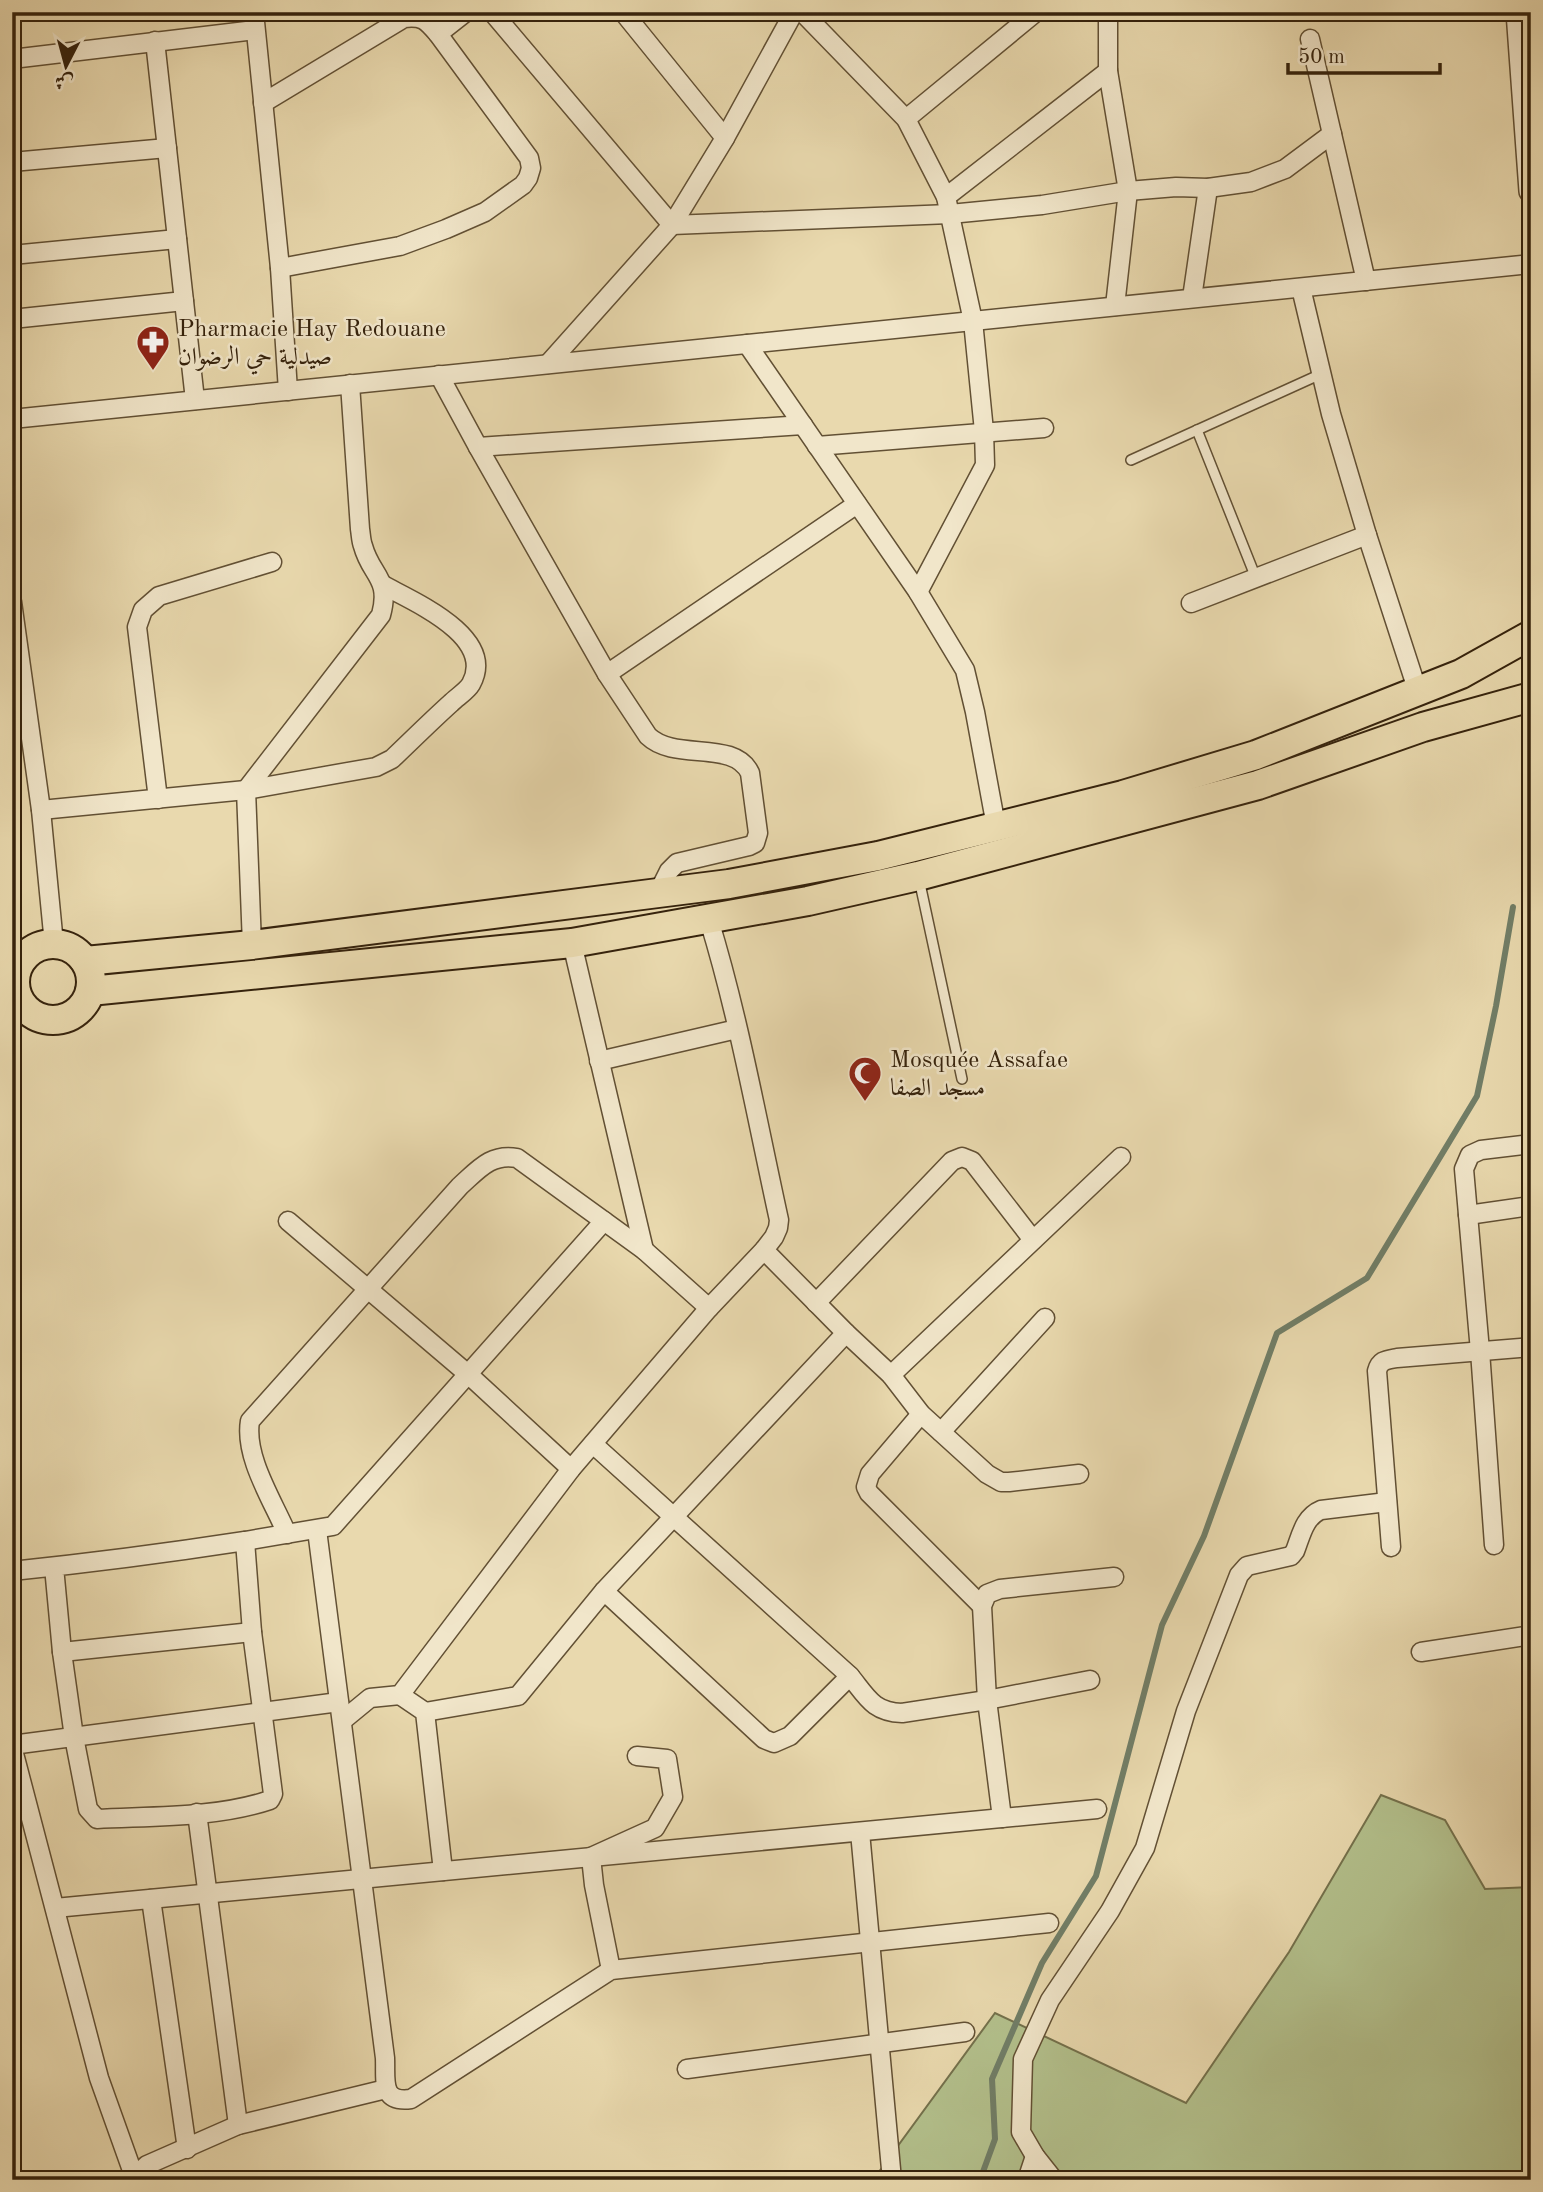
<svg xmlns="http://www.w3.org/2000/svg" width="1543" height="2192" font-family="'Old Standard TT',Amiri,serif">
<style>
.green{fill:#b3c08c;stroke:#74714c;stroke-width:2}
.lines{fill:none;stroke-linecap:round;stroke-linejoin:round}
.stream{stroke:#717e67;stroke-width:6}
.service-casing{stroke:#625034;stroke-width:12}
.minor-casing{stroke:#625034;stroke-width:21}
.tertiary-casing{stroke:#625034;stroke-width:26}
.primary-casing{stroke:#35220c;stroke-width:32}
.service{stroke:#f1e6ca;stroke-width:9}
.minor{stroke:#f1e6ca;stroke-width:18}
.tertiary{stroke:#f1e6ca;stroke-width:23}
.primary{stroke:#e9d9ae;stroke-width:28}
.labels{text-anchor:middle;stroke-width:5;stroke-linejoin:round;paint-order:stroke}
.poi-label{font-size:24px;fill:#35220c;stroke:#f1e6ca;text-anchor:start}
</style>
<rect width="100%" height="100%" fill="#e9d9ae"/>
<filter id="stains"><feTurbulence type="fractalNoise" baseFrequency=".00286" numOctaves="4"/><feColorMatrix values="0 0 0 0 .2 0 0 0 0 .09 0 0 0 0 .02 0 0 0 .5 -.17"/></filter>
<radialGradient id="worn" r=".72"><stop offset=".6" stop-color="#630" stop-opacity="0"/><stop offset="1" stop-color="#630" stop-opacity=".3"/></radialGradient>
<polygon class="green" points="1381,1795 1445,1820 1485,1889 1531,1887 1531,2180 873,2180 995,2013 1186,2103 1289,1952"/>
<g class="lines">
<polyline class="stream" points="980,2180 995,2139 992,2079 1042,1963 1096,1876 1162,1625 1204,1536 1277,1333 1367,1278 1477,1096 1496,1006 1513,907"/>
<defs>
<g id="service">
<polyline points="1197,430 1256,578"/>
<polyline points="1131,460 1321,374"/>
<polyline points="919,879 962,1079"/>
</g>
<g id="minor">
<polyline points="254,12 280,268 288,391"/>
<polyline points="492,12 672,225 950,214 1042,205 1128,191 1176,187 1208,188 1251,182 1285,169 1332,134"/>
<polyline points="623,12 725,138"/>
<polyline points="802,12 906,119 946,197 973,321 984,431 985,465 918,592"/>
<polyline points="1108,12 1108,71 1128,191 1115,306"/>
<polyline points="438,34 466,12"/>
<polyline points="1310,39 1366,281"/>
<polyline points="155,41 195,400"/>
<polyline points="12,59 255,30"/>
<path d="M263,103L404,18C423,16 426,20 438,34L529,158L531,168L528,178L523,185L485,212L446,229L400,246L280,268"/>
<polyline points="906,119 1036,12"/>
<polyline points="12,162 167,148"/>
<polyline points="946,197 1108,71"/>
<polyline points="12,255 177,239"/>
<polyline points="1301,288 1331,414 1367,535 1418,692"/>
<polyline points="1192,298 1208,188"/>
<polyline points="12,319 184,301"/>
<polyline points="747,344 918,592 965,670 975,712 996,826"/>
<polyline points="548,364 672,225 725,138 794,12"/>
<path d="M439,375L478,447L607,674L648,736C675,762 734,739 750,773L758,833L755,843L749,846L677,863L669,871L658,893"/>
<polyline points="12,419 1531,264"/>
<polyline points="817,446 1044,428"/>
<polyline points="478,447 803,425"/>
<polyline points="12,602 41,810 54,944"/>
<polyline points="1191,603 1367,535"/>
<polyline points="607,674 857,504"/>
<polyline points="158,799 137,627 143,610 159,596 272,562"/>
<path d="M41,810L246,790L376,767L392,759C412,740 431,721 451,703C457,697 467,691 471,684C497,637 414,602 383,585"/>
<polyline points="572,943 644,1250"/>
<path d="M252,945L246,790L381,615C391,578 371,576 363,546C361,541 361,535 360,529L350,384"/>
<polyline points="599,1061 737,1029"/>
<polyline points="1468,1215 1531,1206"/>
<polyline points="288,1221 469,1375 571,1469"/>
<polyline points="764,1250 846,1333 891,1375 921,1414 987,1474 1001,1482 1009,1482 1079,1474"/>
<polyline points="816,1303 952,1161 962,1157 972,1161 1033,1240"/>
<polyline points="891,1375 1121,1157"/>
<polyline points="921,1414 870,1474 866,1487 869,1493 982,1606"/>
<polyline points="941,1432 1045,1318"/>
<polyline points="593,1444 850,1676 790,1736 774,1743 764,1739 604,1591"/>
<path d="M317,1530L385,2058C386,2080 380,2103 411,2099L611,1970L1049,1923"/>
<path d="M287,1534C273,1501 244,1457 250,1421L460,1186C478,1170 491,1153 517,1158L644,1250L709,1308"/>
<polyline points="245,1541 333,1526 604,1221"/>
<polyline points="1494,1545 1480,1351 1464,1169 1470,1155 1481,1150 1531,1144"/>
<path d="M1391,1547L1377,1371C1380,1360 1386,1360 1397,1358L1531,1347"/>
<path d="M12,1571C90,1563 167,1553 245,1541L252,1632L273,1794L270,1800C217,1818 152,1816 97,1819L88,1809L74,1737L62,1652L54,1567"/>
<polyline points="62,1652 252,1632"/>
<polyline points="1421,1652 1531,1635"/>
<path d="M850,1676C867,1697 873,1712 902,1713L987,1700L1090,1680"/>
<polyline points="400,1695 425,1712 443,1871"/>
<polyline points="425,1712 518,1696 604,1591 846,1333"/>
<path d="M342,1721L370,1698L400,1695L571,1469L709,1308L764,1250L774,1237L778,1228L779,1220C757,1120 739,1018 709,920"/>
<polyline points="12,1745 339,1702"/>
<polyline points="12,1746 99,2078 134,2176"/>
<polyline points="197,1813 238,2125"/>
<polyline points="1002,1818 987,1700 982,1606 987,1594 1000,1589 1114,1577"/>
<polyline points="860,1832 892,2180"/>
<polyline points="151,1899 187,2149"/>
<polyline points="55,1908 1097,1809"/>
<polyline points="611,1970 594,1885 591,1857 655,1828 673,1797 667,1759 637,1756"/>
<polyline points="687,2069 965,2032"/>
<polyline points="131,2180 147,2165 238,2125 386,2089"/>
<polyline points="1027,2180 1035,2156"/>
<path d="M1054,2180L1035,2156L1021,2132L1023,2059L1050,2000L1110,1911L1145,1848L1186,1711L1239,1575L1247,1566L1291,1556L1295,1551C1301,1536 1304,1517 1321,1510L1387,1502"/>
</g>
<polyline id="tertiary" points="1518,12 1531,191"/>
<g id="primary">
<circle cx="53" cy="982" r="38"/>
<polyline points="85,961 252,945 658,893 729,884 878,856 1123,795 1256,755 1461,674 1531,635"/>
<polyline points="90,991 572,943 808,901 918,876 1258,785 1423,727 1531,697"/>
</g>
</defs>
<use href="#service" class="service-casing"/>
<use href="#minor" class="minor-casing"/>
<use href="#tertiary" class="tertiary-casing"/>
<use href="#primary" class="primary-casing"/>
<use href="#service" class="service"/>
<use href="#minor" class="minor"/>
<use href="#tertiary" class="tertiary"/>
<use href="#primary" class="primary"/>
</g>
<defs>
<symbol id="pharmacy-pin" viewBox="-11 -11 22 30"><path d="M0 17L-7.5 6A9.5 9.5 0 1 1 7.5 6Z" fill="#8f2418" stroke="#f1e6ca"/><path d="M-2-6h4v4h4v4h-4v4h-4v-4h-4v-4h4Z" fill="#fff"/></symbol>
<symbol id="mosque-pin" viewBox="-11 -11 22 30"><path d="M0 17L-7.5 6A9.5 9.5 0 1 1 7.5 6Z" fill="#8f2418" stroke="#f1e6ca"/><path d="M3.5-4.9A6 6 0 1 0 3.5 4.9A5 5 0 1 1 3.5-4.9Z" fill="#fff"/></symbol>
</defs>
<g fill-rule="evenodd">
<use href="#pharmacy-pin" x="134" y="323" width="38" height="52"/>
<use href="#mosque-pin" x="846" y="1054" width="38" height="52"/>
</g>
<g class="labels">
<g class="poi-label">
<text x="178" y="336">Pharmacie Hay Redouane<tspan x="178" dy="28">صيدلية حي الرضوان</tspan></text>
<text x="890" y="1067">Mosquée Assafae<tspan x="890" dy="28">مسجد الصفا</tspan></text>
</g>
</g>
<rect width="1543" height="2192" fill="none" stroke="#e9d9ae" stroke-width="42"/>
<rect x="14" y="14" width="1515" height="2164" fill="none" stroke="#35220c" stroke-width="3.5"/>
<rect x="21" y="21" width="1501" height="2150" fill="none" stroke="#35220c" stroke-width="2"/>
<g transform="translate(66 66) rotate(186)" stroke="#f1e6ca" stroke-width="5" paint-order="stroke">
<path d="M0-5L12 26L0 18L-12 26Z" fill="#35220c"/>
<text y="-10" font-size="19" font-weight="bold" text-anchor="middle" fill="#35220c">ش</text>
</g>
<path d="M1288 63v10h152v-10" fill="none" stroke="#35220c" stroke-width="3.5"/>
<text x="1298" y="63" font-size="21" fill="#35220c" stroke="#f1e6ca" stroke-width="5" paint-order="stroke">50 m</text>
<rect width="100%" height="100%" filter="url(#stains)"/>
<rect width="100%" height="100%" fill="url(#worn)"/>
</svg>
